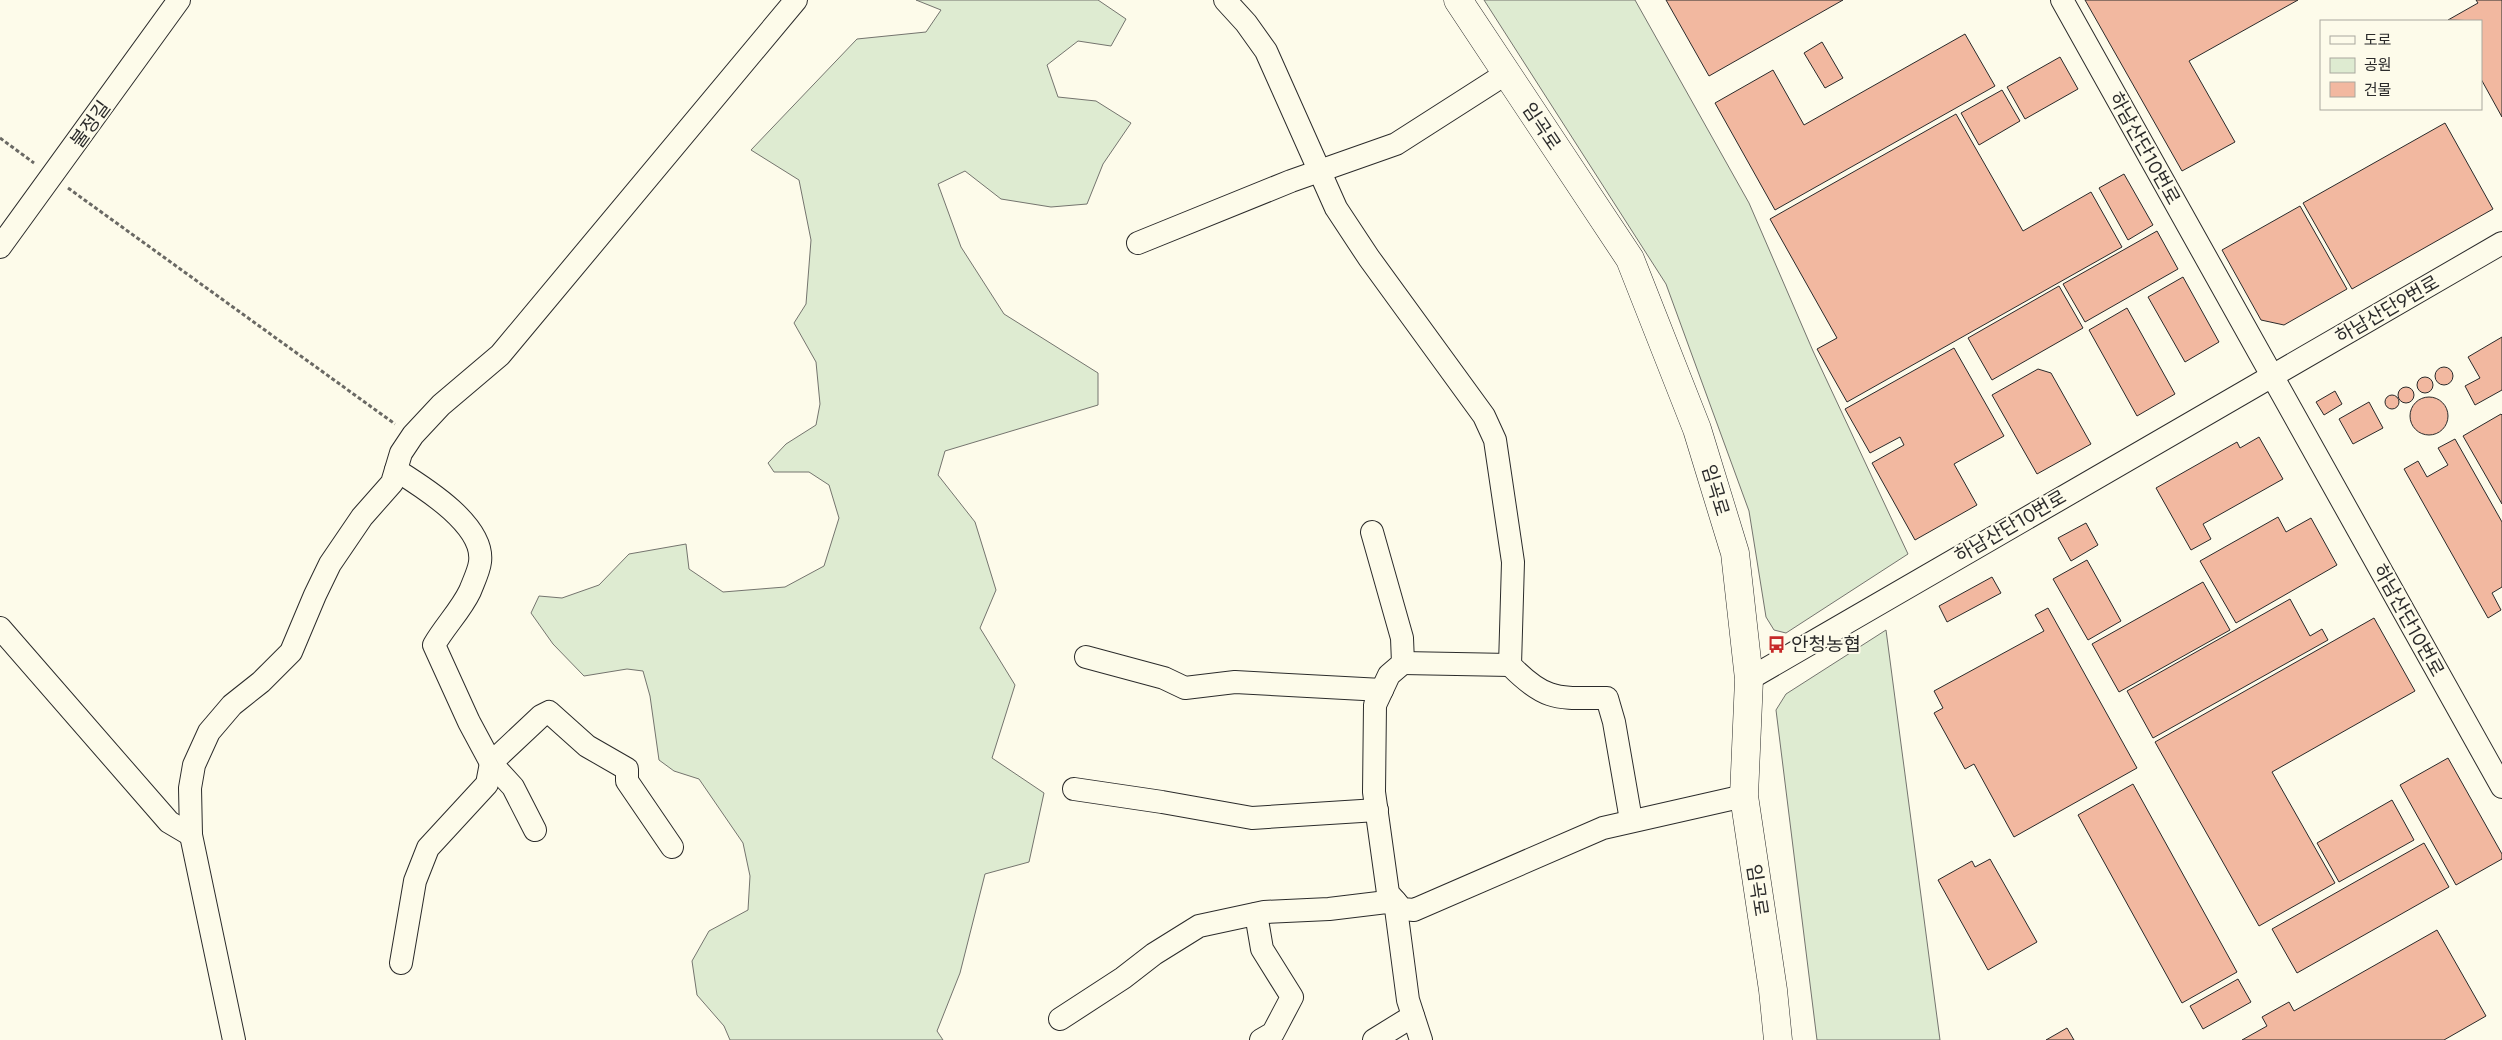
<svg xmlns="http://www.w3.org/2000/svg" width="2502" height="1040" font-family="Jost,'Noto Sans KR',sans-serif">
<style>
.green{fill:#deebd1;stroke:#74746e}
.building{fill:#f2b8a0;stroke:#2b2b2b}
.lines{fill:none;stroke-linecap:round;stroke-linejoin:round}
.minor-casing{stroke:#2b2b2b;stroke-width:24}
.major-casing{stroke:#2b2b2b;stroke-width:29}
.path{stroke:#6a6964;stroke-width:3;stroke-dasharray:4 2.5;stroke-linecap:butt}
.minor{stroke:#fdfbea;stroke-width:22}
.major{stroke:#fdfbea;stroke-width:28}
.labels{text-anchor:middle;stroke-width:4;stroke-linejoin:round;paint-order:stroke}
.street-label{font-size:19px;fill:#2b2b2b;stroke:#fdfbea}
.poi-label{font-size:19px;fill:#2b2b2b;stroke:#fdfbea;text-anchor:start}
</style>
<rect width="100%" height="100%" fill="#fdfbea"/>
<g class="green">
<polygon points="916,0 1098,0 1126,19 1111,46 1078,41 1047,65 1058,97 1096,101 1131,123 1103,164 1087,204 1051,207 1001,199 965,171 938,184 961,247 1004,314 1098,373 1098,405 945,451 938,475 975,522 996,590 980,628 1015,685 992,758 1044,793 1029,862 985,874 960,973 937,1031 943,1040 730,1040 724,1026 697,995 692,961 709,931 748,910 750,876 743,843 699,779 674,771 659,760 650,696 643,671 627,669 584,676 553,644 531,613 539,596 562,598 599,585 629,554 686,544 689,569 723,592 785,587 824,566 839,518 829,485 809,472 774,472 768,463 786,444 816,425 820,404 816,362 794,323 806,304 811,240 799,180 751,150 857,39 926,32 941,10"/>
<polygon points="1484,0 1635,0 1749,203 1813,351 1908,554 1786,633 1774,630 1766,617 1749,511 1666,284"/>
<polygon points="1886,630 1940,1040 1817,1040 1776,710 1786,694"/>
</g>
<g class="building">
<polygon points="1666,0 1843,0 1709,76"/>
<polygon points="2085,0 2298,0 2189,61 2235,142 2182,171"/>
<polygon points="2476,0 2502,0 2502,117 2481,79 2481,21 2448,20 2478,3"/>
<polygon points="1965,34 1995,86 1775,210 1715,103 1773,70 1804,125"/>
<polygon points="1822,42 1843,78 1825,88 1804,53"/>
<polygon points="2060,57 2078,89 2025,119 2007,87"/>
<polygon points="2002,90 2020,121 1979,145 1961,113"/>
<polygon points="1956,114 2023,231 2091,192 2122,247 1847,402 1817,349 1837,338 1770,219"/>
<polygon points="2445,123 2493,209 2352,289 2303,203"/>
<polygon points="2124,174 2153,225 2128,240 2099,188"/>
<polygon points="2300,206 2347,289 2284,325 2261,320 2222,250"/>
<polygon points="2157,231 2178,269 2085,322 2063,284"/>
<polygon points="2183,277 2219,342 2185,362 2148,297"/>
<polygon points="2059,286 2083,328 1992,380 1968,338"/>
<polygon points="2127,308 2175,394 2137,416 2089,330"/>
<polygon points="2502,337 2502,390 2475,405 2465,386 2480,378 2468,357"/>
<polygon points="1954,348 2004,436 1954,464 1977,505 1915,540 1872,463 1904,445 1900,437 1870,453 1845,409"/>
<circle cx="2444" cy="376" r="9"/>
<polygon points="2038,369 2051,373 2091,444 2037,474 1992,395"/>
<circle cx="2425" cy="385" r="8"/>
<circle cx="2406" cy="395" r="8"/>
<polygon points="2335,391 2342,404 2324,415 2316,402"/>
<circle cx="2392" cy="402" r="7"/>
<circle cx="2429" cy="416" r="19"/>
<polygon points="2369,402 2383,428 2353,444 2339,419"/>
<polygon points="2501,414 2502,415 2502,504 2463,436"/>
<polygon points="2259,437 2283,479 2203,524 2211,539 2191,550 2156,488 2237,442 2240,448"/>
<polygon points="2455,439 2502,522 2502,587 2492,593 2501,610 2488,618 2404,469 2418,461 2427,477 2448,465 2438,448"/>
<polygon points="2278,517 2286,532 2311,518 2337,565 2236,623 2200,561"/>
<polygon points="2086,523 2098,545 2071,561 2058,538"/>
<polygon points="2087,560 2121,621 2088,640 2053,579"/>
<polygon points="1992,577 2001,593 1947,622 1939,606"/>
<polygon points="2203,582 2230,630 2119,692 2092,644"/>
<polygon points="2290,599 2310,636 2322,629 2328,640 2153,738 2127,691"/>
<polygon points="2048,608 2137,768 2014,837 1974,764 1965,769 1934,713 1943,708 1934,691 2044,631 2035,615"/>
<polygon points="2374,618 2415,691 2272,772 2335,883 2259,926 2155,742"/>
<polygon points="2448,758 2502,854 2502,859 2456,885 2400,785"/>
<polygon points="2133,784 2237,972 2182,1003 2078,815"/>
<polygon points="2392,800 2414,840 2339,882 2317,843"/>
<polygon points="2424,843 2449,887 2297,973 2272,929"/>
<polygon points="1990,859 2037,942 1988,970 1938,880 1972,861 1975,867"/>
<polygon points="2437,930 2486,1016 2444,1040 2242,1040 2267,1026 2262,1017 2289,1002 2294,1011"/>
<polygon points="2238,979 2251,1002 2203,1029 2190,1006"/>
<polygon points="2067,1028 2074,1040 2046,1040"/>
</g>
<g class="lines">
<defs>
<g id="minor">
<path d="M1225,0L1246,23L1266,51L1336,208L1369,258L1484,416L1495,440L1513,562L1510,665C1546,702 1558,698 1607,698L1614,722L1631,820"/>
<polyline points="2062,0 2502,787"/>
<polyline points="1138,243 1291,181 1396,144 1507,73"/>
<polyline points="0,247 179,0"/>
<path d="M396,470C423,487 485,525 480,562C479,571 473,583 470,591C461,610 445,626 434,645L469,722L491,763L513,787L535,830"/>
<polyline points="1372,532 1402,638 1403,663 1389,675 1375,705 1374,792 1388,893 1402,909 1414,910 1603,828 1744,796"/>
<polyline points="0,628 169,822 191,835"/>
<polyline points="1086,657 1164,678 1185,688 1235,682 1382,690"/>
<polyline points="1403,663 1510,665"/>
<polyline points="1749,679 2502,243"/>
<polyline points="1074,789 1162,802 1252,818 1377,810"/>
<polyline points="1256,914 1262,949 1292,997 1273,1033 1261,1040"/>
<polyline points="401,963 415,881 428,848 487,784 491,763 541,716 549,712 587,746 627,769 627,781 672,847"/>
<polyline points="1060,1019 1123,978 1154,954 1199,926 1264,912 1329,909 1395,901 1408,1000 1421,1040"/>
<polyline points="234,1040 191,835 190,788 194,765 209,732 232,705 261,682 291,652 315,595 330,564 362,517 392,483 401,453 413,435 441,405 500,355 796,0"/>
<polyline points="1374,1040 1413,1016"/>
</g>
<polyline id="major" points="1458,0 1630,259 1697,429 1735,553 1749,679 1744,796 1773,990 1778,1040"/>
</defs>
<use href="#minor" class="minor-casing"/>
<use href="#major" class="major-casing"/>
<g class="path">
<polyline points="0,138 34,163"/>
<polyline points="68,188 395,424"/>
</g>
<use href="#minor" class="minor"/>
<use href="#major" class="major"/>
</g>
<defs>
<symbol id="bus-bare" viewBox="-9 -9 18 18"><path d="M-5-6H5V4H4V6H2V4H-2V6H-4V4H-5ZM-3.5-4V0h7V-4ZM-3.5 1.2v1.5H-2V1.2ZM2 1.2v1.5H3.5V1.2Z" fill="#c62828" stroke="#fdfbea" stroke-width="2.5" paint-order="stroke"/></symbol>
</defs>
<g fill-rule="evenodd">
<use href="#bus-bare" x="1764" y="632" width="25" height="25"/>
</g>
<g class="labels">
<g class="street-label">
<text transform="translate(90 124) rotate(-54)" y="7">불정길</text>
<text transform="translate(1542 126) rotate(56)" y="7">임곡로</text>
<text transform="translate(2145 148) rotate(61)" y="7">하남산단10번로</text>
<text transform="translate(2387 309) rotate(-30)" y="7">하남산단9번로</text>
<text transform="translate(1716 490) rotate(73)" y="7">임곡로</text>
<text transform="translate(2010 526) rotate(-30)" y="7">하남산단10번로</text>
<text transform="translate(2409 620) rotate(61)" y="7">하남산단10번로</text>
<text transform="translate(1758 890) rotate(81)" y="7">임곡로</text>
</g>
<g class="poi-label">
<text x="1791" y="651">안청농협</text>
</g>
</g>
<rect x="2320" y="20" width="162" height="90" fill="#fdfbea" stroke="#a9a89e"/>
<rect x="2330" y="36" width="25" height="8" fill="#fdfbea" stroke="#a9a89e"/>
<text x="2364" y="45" font-size="15" fill="#2b2b2b">도로</text>
<rect x="2330" y="58" width="25" height="15" fill="#deebd1" stroke="#a9a89e"/>
<text x="2364" y="70" font-size="15" fill="#2b2b2b">공원</text>
<rect x="2330" y="82" width="25" height="15" fill="#f2b8a0" stroke="#a9a89e"/>
<text x="2364" y="95" font-size="15" fill="#2b2b2b">건물</text>
</svg>
